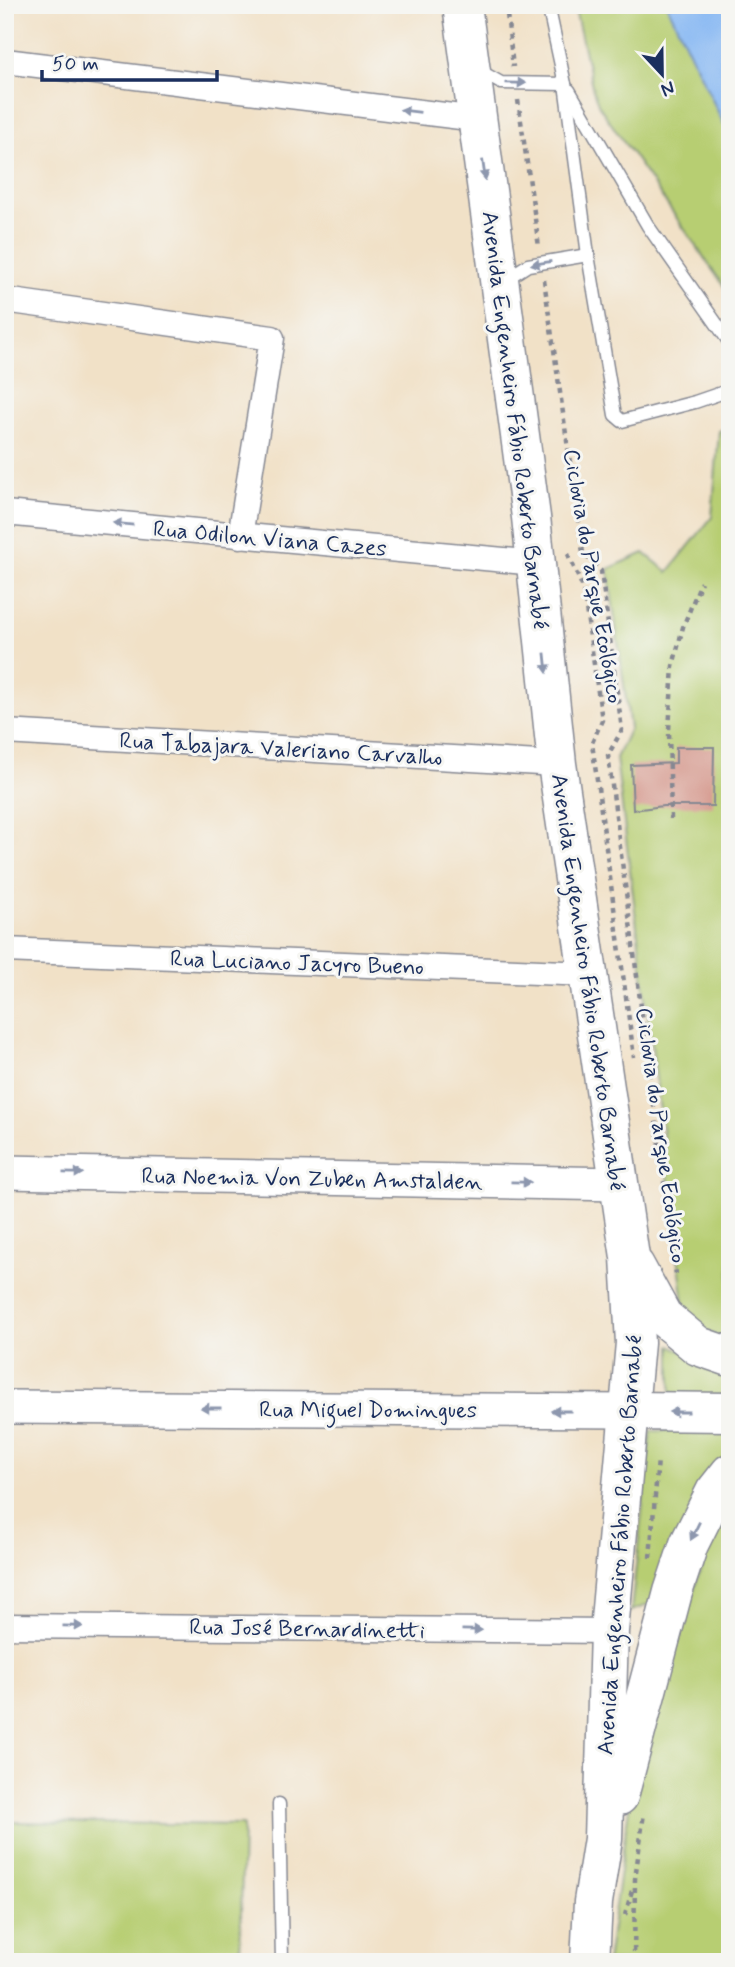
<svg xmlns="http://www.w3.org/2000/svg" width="735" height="1967" font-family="Mynerve,sans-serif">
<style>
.green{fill:#b7ce72;stroke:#697e68;stroke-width:2}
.water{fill:#87b8f3;stroke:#5174a8;stroke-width:2}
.building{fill:#d39387}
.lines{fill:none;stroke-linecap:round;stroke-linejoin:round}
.lane-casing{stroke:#868892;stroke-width:15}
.street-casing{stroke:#868892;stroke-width:27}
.secondary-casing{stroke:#868892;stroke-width:36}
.primary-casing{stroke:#868892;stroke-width:41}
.path{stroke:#868892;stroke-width:4.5;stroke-dasharray:5 5;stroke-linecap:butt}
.lane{stroke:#fff;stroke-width:12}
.street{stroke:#fff;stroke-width:24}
.secondary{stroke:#fff;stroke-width:33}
.primary{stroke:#fff;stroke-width:38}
.oneway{fill:#8d97ae}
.labels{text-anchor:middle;stroke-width:6;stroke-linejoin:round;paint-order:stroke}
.street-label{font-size:23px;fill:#1b2f5e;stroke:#f6f6f2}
</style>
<rect width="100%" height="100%" fill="#f6f6f2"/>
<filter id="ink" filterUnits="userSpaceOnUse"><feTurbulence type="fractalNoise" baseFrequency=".0143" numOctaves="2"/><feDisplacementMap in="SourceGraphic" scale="14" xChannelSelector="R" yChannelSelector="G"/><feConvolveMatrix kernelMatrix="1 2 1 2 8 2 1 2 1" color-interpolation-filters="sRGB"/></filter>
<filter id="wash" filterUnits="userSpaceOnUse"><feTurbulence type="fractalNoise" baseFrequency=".00686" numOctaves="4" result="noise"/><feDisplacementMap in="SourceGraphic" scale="28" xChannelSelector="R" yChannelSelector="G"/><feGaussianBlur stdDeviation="1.57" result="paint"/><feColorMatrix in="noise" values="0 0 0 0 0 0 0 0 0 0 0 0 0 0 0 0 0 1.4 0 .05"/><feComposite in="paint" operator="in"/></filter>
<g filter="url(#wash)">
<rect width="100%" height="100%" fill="#f1e1c7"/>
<g class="green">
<polygon points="574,5 730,5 730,295 599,106 593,90"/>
<polygon points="730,427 730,1344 686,1320 616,758 630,728 608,569 644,553 668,572 712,517 719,431"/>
<polygon points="671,1346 730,1372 730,1396 671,1394"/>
<polygon points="730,1429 730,1450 707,1479 656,1602 631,1611 651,1431"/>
<polygon points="730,1504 730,1962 607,1962 629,1808 659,1695 710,1541"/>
<polygon points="8,1822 243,1825 240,1962 7,1962"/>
</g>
<polygon class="water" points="667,5 730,5 730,137"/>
<g id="blocks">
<polygon class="building" points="676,747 714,747 713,806 663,806 633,810 631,765 676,763"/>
</g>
</g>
<g filter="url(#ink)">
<use href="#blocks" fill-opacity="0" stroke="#868892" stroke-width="2"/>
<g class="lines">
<defs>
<g id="lane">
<polyline points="548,5 565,84 588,255 615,415 622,421 695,402 730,390"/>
<polyline points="478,70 501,83 565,84"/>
<polyline points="569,90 648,226 730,343"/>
<polyline points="503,281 528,265 588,255"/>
<polyline points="279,1804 282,1962"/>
</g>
<g id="street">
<polyline points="5,61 477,119"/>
<polyline points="5,300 272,338 240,536"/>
<polyline points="5,513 536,563"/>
<polyline points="5,732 557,764"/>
<polyline points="5,950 588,974"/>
<polyline points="5,1626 609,1631"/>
</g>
<g id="secondary">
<polyline points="5,1172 619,1184"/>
<polyline points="5,1407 629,1411"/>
</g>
<g id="primary">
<polyline points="462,5 531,517 557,764 630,1257 635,1343 609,1631 603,1839 593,1902 590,1962"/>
<polyline points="635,1266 663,1317 698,1346 730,1357"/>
<polyline points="629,1411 730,1412"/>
<polyline points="619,1796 673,1592 689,1544 715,1492 730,1473"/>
</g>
</defs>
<use href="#lane" class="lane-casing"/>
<use href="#street" class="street-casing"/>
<use href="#secondary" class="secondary-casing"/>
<use href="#primary" class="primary-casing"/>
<g class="path">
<polyline points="506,5 513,67"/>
<polyline points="518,100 539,247"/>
<polyline points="544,280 583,553 601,571 622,730 608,755 676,1274"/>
<polyline points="727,488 730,473"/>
<polyline points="568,554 583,588 602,720 592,743 634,1057"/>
<polyline points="671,819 669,730 673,666 683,627 701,582"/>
<polyline points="650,1558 658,1459"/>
<polyline points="625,1915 633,1887"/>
<polyline points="634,1962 635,1879 644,1813"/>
</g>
<use href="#lane" class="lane"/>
<use href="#street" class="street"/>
<use href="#secondary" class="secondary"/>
<use href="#primary" class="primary"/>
</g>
<defs><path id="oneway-solid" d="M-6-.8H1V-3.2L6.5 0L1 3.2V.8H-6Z" transform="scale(1.75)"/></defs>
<g class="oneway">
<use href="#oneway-solid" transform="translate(516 83) rotate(1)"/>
<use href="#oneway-solid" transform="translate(410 111) rotate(-173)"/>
<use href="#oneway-solid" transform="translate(484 170) rotate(82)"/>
<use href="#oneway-solid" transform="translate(541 263) rotate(171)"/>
<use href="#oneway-solid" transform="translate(123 524) rotate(-174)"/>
<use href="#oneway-solid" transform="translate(546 663) rotate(84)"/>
<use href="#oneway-solid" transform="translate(73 1173) rotate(1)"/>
<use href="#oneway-solid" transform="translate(521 1182) rotate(1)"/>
<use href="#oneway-solid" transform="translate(211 1408) rotate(-180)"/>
<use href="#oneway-solid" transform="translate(561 1411) rotate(-180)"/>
<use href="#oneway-solid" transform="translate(679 1412) rotate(-180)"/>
<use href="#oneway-solid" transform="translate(695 1531) rotate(116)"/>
<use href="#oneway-solid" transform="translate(73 1626) rotate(1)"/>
<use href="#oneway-solid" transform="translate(472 1630) rotate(1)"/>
</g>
</g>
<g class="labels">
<g class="street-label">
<text transform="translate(516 420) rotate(83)" y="8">Avenida Engenheiro Fábio Roberto Barnabé</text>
<text transform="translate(270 538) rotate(5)" y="8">Rua Odilon Viana Cazes</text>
<text transform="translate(594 576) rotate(80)" y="8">Ciclovia do Parque Ecológico</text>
<text transform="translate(281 748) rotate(3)" y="8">Rua Tabajara Valeriano Carvalho</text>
<text transform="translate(297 962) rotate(2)" y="8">Rua Luciano Jacyro Bueno</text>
<text transform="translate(589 982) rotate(82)" y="8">Avenida Engenheiro Fábio Roberto Barnabé</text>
<text transform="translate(662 1135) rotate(82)" y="8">Ciclovia do Parque Ecológico</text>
<text transform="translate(312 1178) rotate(1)" y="8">Rua Noemia Von Zuben Amstalden</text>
<text x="368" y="1417">Rua Miguel Domingues</text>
<text transform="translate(619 1545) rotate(-86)" y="8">Avenida Engenheiro Fábio Roberto Barnabé</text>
<text transform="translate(307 1628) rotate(1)" y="8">Rua José Bernardinetti</text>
</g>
</g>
<rect width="735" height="1967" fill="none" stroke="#f6f6f2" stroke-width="28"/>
<g transform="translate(662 74) rotate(158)" stroke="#f6f6f2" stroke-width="5" paint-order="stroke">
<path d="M0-5L12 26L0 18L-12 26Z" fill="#1b2f5e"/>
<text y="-10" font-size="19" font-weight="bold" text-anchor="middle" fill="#1b2f5e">N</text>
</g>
<path d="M42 70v10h175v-10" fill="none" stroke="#1b2f5e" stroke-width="3.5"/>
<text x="52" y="70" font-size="21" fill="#1b2f5e" stroke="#f6f6f2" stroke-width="5" paint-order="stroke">50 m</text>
</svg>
